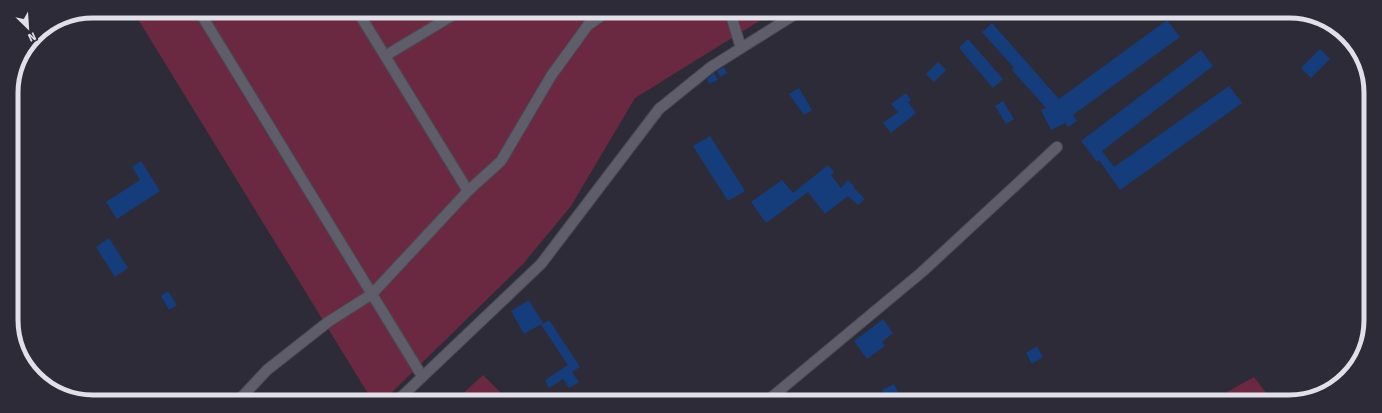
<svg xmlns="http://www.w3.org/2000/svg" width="1382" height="413" font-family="'Fira Sans',sans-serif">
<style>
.green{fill:#6b2941}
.building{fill:#153c7b}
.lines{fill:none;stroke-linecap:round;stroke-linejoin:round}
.minor-casing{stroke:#4b4953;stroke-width:12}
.minor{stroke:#5f5d6a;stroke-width:10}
.rim{fill:none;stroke:#e1e0e8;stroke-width:5}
</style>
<rect width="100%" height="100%" fill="#2d2b37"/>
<g class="green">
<polygon points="133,11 772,13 635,98 571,206 523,264 384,400 372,400"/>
<polygon points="483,375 508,400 456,400"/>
<polygon points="1254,377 1273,402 1209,402"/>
</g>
<g class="building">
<polygon points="1167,20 1180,37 1073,115 1077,121 1068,127 1065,123 1051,130 1041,110 1046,108 1012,70 1014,68 982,32 992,23 1059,99"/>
<polygon points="968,39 1003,79 993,88 959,48"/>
<polygon points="1320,49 1330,59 1311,78 1301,68"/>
<polygon points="1201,50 1213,66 1102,151 1114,167 1229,86 1242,103 1120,190 1099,160 1097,162 1081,141"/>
<polygon points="938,62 946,70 934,82 926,74"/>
<polygon points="724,67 727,73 720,77 717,71"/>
<polygon points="714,73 718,80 709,84 707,79"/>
<polygon points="799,88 812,110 804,115 789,94"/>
<polygon points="906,93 911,100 908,102 916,113 891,133 883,123 898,112 891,104"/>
<polygon points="1003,101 1014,119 1006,124 995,106"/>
<polygon points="710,136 745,191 728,201 693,146"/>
<polygon points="141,161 160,191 117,219 106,202 140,180 132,167"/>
<polygon points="828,165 834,172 831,175 841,188 848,180 854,186 853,187 865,199 858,205 848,196 825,214 808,192 766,223 751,202 782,180 793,193"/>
<polygon points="109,238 128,268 115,277 96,247"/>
<polygon points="168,291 177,305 169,310 161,296"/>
<polygon points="529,300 543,323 524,334 511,311"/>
<polygon points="883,319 893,333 882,342 885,346 867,359 854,341"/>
<polygon points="549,320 580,367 572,372 579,382 569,388 563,379 549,388 545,380 568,365 541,325"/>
<polygon points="1037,346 1043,357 1032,364 1026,353"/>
<polygon points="894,384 902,401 887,401 882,390"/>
</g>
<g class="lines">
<defs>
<g id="minor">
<polyline points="199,11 422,376"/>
<polyline points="358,12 468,191"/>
<polyline points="730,12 741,48"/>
<polyline points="385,56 458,12"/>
<polyline points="239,400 267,370 328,322 372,294 468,191 501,161 551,76 588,25 607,12"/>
<polyline points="398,400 541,264 659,109 711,67 797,13"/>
<polyline points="767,401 922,272 1057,147"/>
</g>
</defs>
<use href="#minor" class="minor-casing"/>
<use href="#minor" class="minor"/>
</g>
<path d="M0 0H1382V413H0ZM93 18H1289A75 75 0 0 1 1364 93V320A75 75 0 0 1 1289 395H93A75 75 0 0 1 18 320V93A75 75 0 0 1 93 18Z" fill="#2d2b37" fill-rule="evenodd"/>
<path class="rim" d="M93 18H1289A75 75 0 0 1 1364 93V320A75 75 0 0 1 1289 395H93A75 75 0 0 1 18 320V93A75 75 0 0 1 93 18Z"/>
<g transform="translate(28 28) rotate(155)" stroke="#2d2b37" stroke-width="3" paint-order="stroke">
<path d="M0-3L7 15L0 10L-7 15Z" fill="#e1e0e8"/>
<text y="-6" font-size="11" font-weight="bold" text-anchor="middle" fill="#e1e0e8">N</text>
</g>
</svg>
